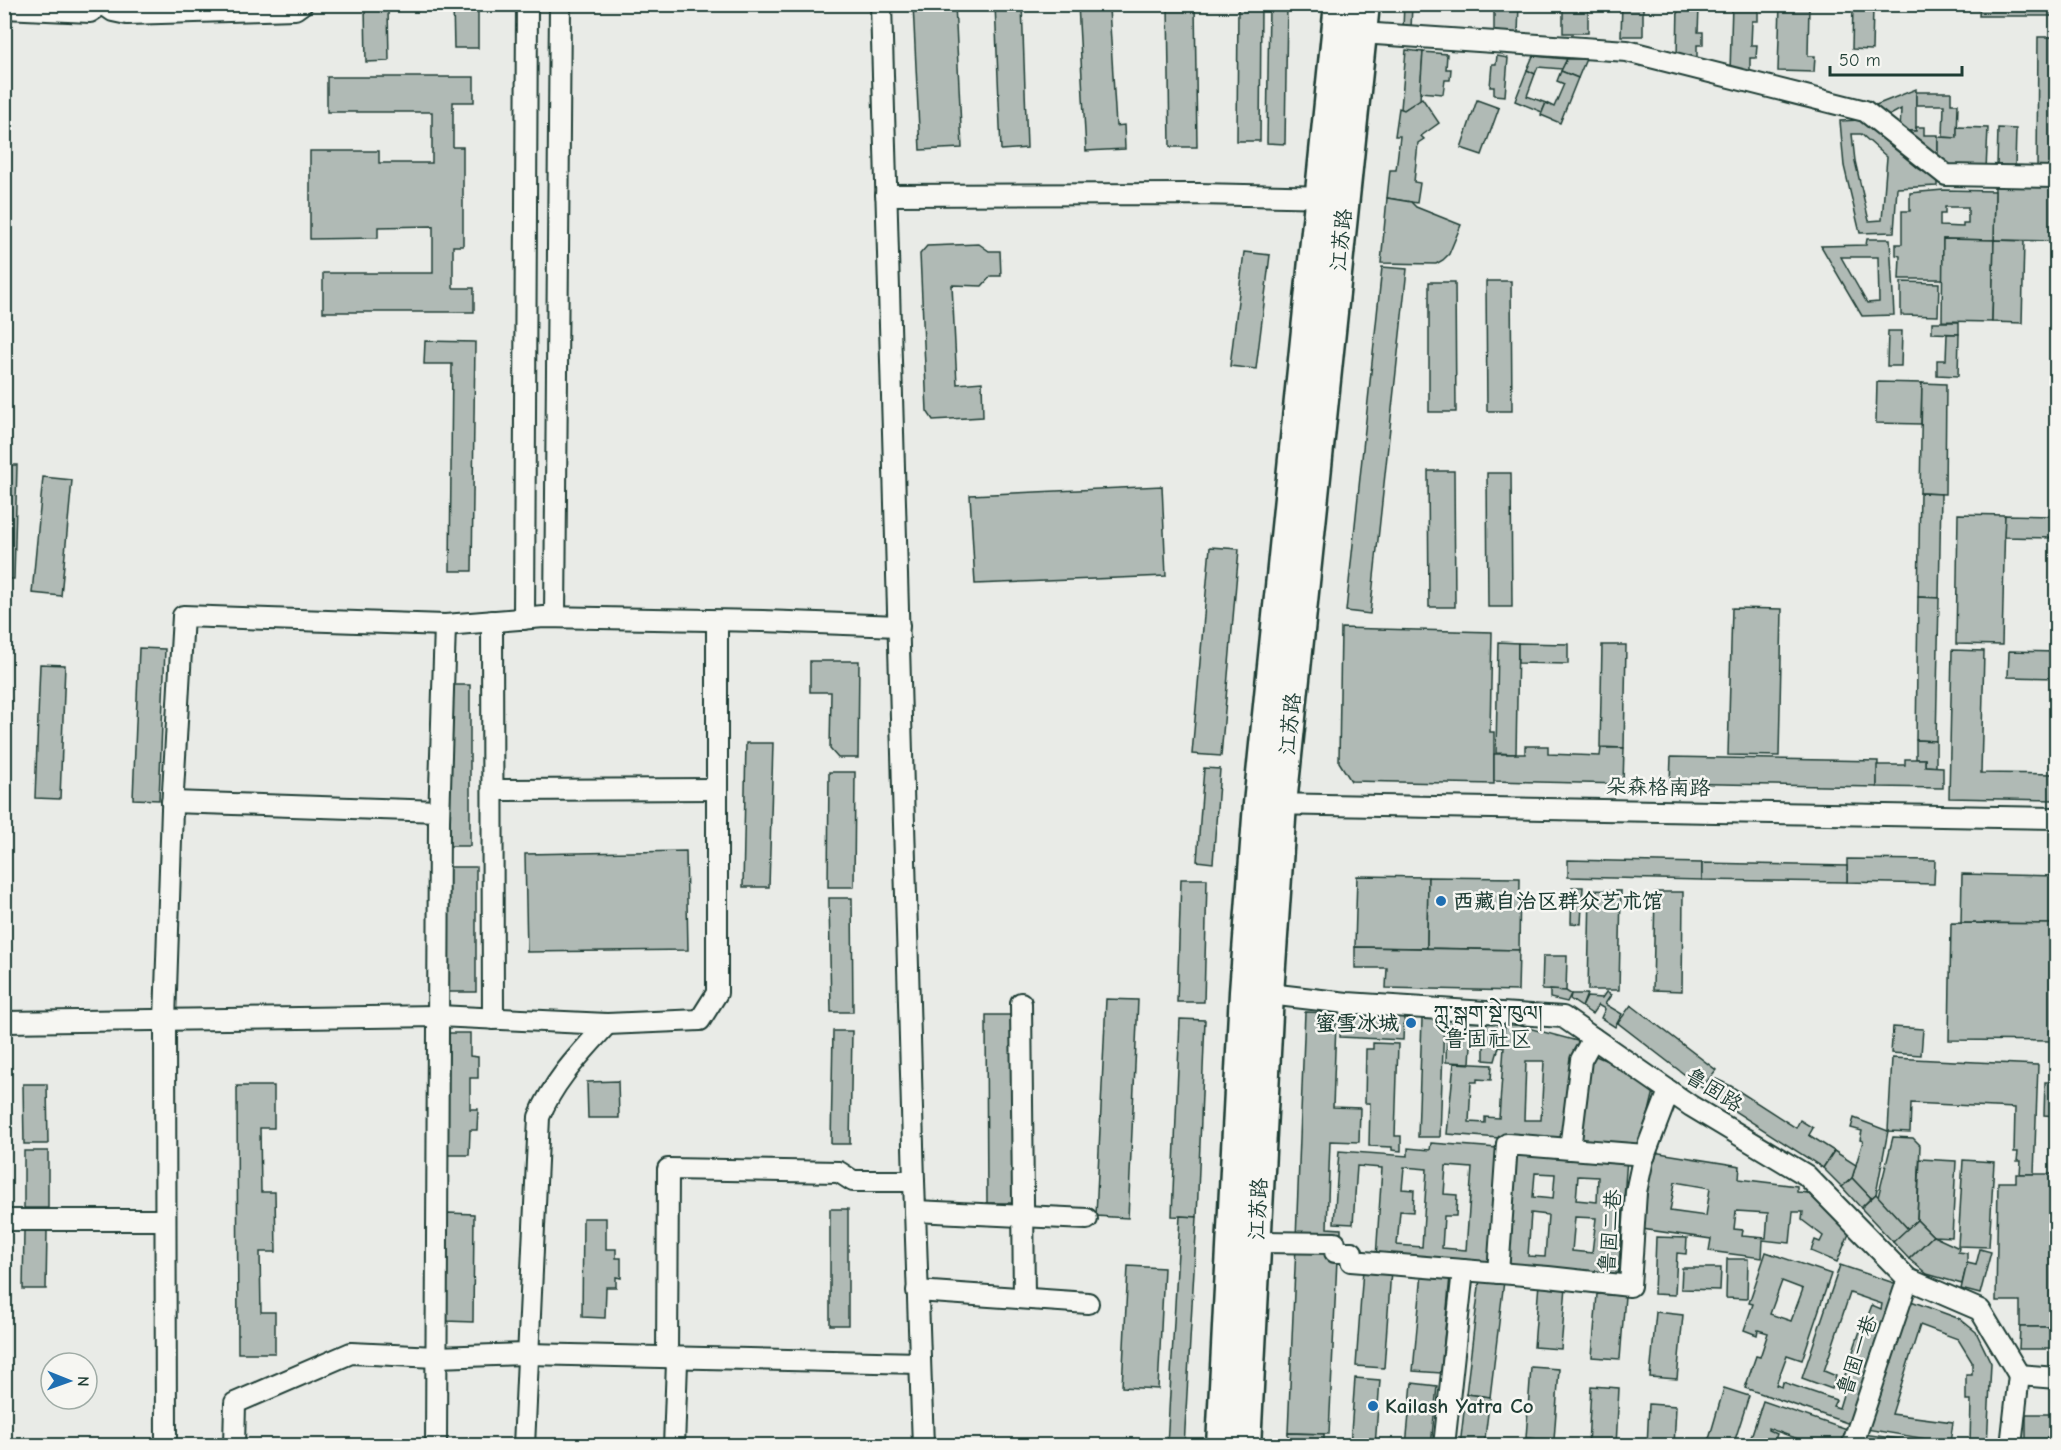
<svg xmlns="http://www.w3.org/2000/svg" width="2061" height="1450" font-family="'Comic Neue','LXGW WenKai TC','Noto Serif Tibetan',sans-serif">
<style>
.building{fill:#b0bab5;stroke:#1f3d34;stroke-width:1.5;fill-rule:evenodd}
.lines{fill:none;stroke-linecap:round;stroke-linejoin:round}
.minor-casing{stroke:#1f3d34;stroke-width:24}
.highway-casing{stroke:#1f3d34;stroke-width:33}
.minor{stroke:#f6f6f2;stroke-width:20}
.highway{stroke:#f6f6f2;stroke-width:28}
.poi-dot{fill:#1f6fb2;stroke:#f6f6f2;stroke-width:2}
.labels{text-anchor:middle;stroke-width:5;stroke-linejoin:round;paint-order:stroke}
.street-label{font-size:21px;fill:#1f3d34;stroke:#f6f6f2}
.poi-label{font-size:21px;font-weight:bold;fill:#1f3d34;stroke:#f6f6f2;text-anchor:start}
.neighbourhood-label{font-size:22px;fill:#1f3d34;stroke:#f6f6f2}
</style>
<rect width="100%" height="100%" fill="#e9ebe7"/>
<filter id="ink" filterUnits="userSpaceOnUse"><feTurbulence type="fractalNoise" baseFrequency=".0167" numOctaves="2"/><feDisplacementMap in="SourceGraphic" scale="12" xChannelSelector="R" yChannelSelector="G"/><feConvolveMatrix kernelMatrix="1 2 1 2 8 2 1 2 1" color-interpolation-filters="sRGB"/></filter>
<g filter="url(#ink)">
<g class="building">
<polygon points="453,4 478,4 478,48 454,48"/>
<polygon points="913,4 955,4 962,148 920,150"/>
<polygon points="995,4 1022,4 1027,148 1001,150"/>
<polygon points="1078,4 1116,4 1116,7 1109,8 1116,126 1124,125 1125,149 1086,151"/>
<polygon points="1168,4 1195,4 1197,147 1170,147"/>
<polygon points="1238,4 1261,4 1260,141 1237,141"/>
<polygon points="1269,4 1287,4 1285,144 1267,143"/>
<polygon points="1404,4 1412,4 1411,29 1403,28"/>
<polygon points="1422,4 1462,4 1462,11 1429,9"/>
<polygon points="1494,4 1519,4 1518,34 1494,33"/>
<rect x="1563" y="4" width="25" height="29"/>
<polygon points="1622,4 1643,4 1643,36 1621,36"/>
<polygon points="1678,4 1704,4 1704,8 1699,8 1698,32 1703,32 1703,45 1697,45 1697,59 1677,58"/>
<polygon points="1732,4 1753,4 1753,8 1758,8 1758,21 1752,21 1751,45 1757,45 1756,58 1750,58 1750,72 1730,72"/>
<polygon points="1780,4 1809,4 1808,56 1815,56 1814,72 1778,71"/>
<polygon points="1853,4 1959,4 1959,9 1873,6 1872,50 1852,49"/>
<polygon points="1980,4 2056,4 2056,16 1979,16"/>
<polygon points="365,7 388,7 389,61 366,62"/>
<polygon points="2038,37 2056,37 2056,169 2037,169"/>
<polygon points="1406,50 1423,52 1420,100 1404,110 1401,109"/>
<polygon points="1423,52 1447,54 1446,69 1451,69 1450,80 1445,80 1443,94 1420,92"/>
<polygon points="1497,56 1508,58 1505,96 1494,95 1494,87 1490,87 1492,64 1496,64"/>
<polygon points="1533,56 1567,59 1562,69 1538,67 1535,74 1527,70"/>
<polygon points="1567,59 1586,59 1578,78 1561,71"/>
<polygon points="1527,70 1535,74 1527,96 1546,103 1542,112 1515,101"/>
<polygon points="1561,71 1578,78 1560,123 1541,115 1546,103 1554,107 1564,84 1557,81"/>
<polygon points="327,77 474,77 474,102 453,102 453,147 463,147 463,246 453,246 453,288 474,288 474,312 323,312 323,273 433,273 433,226 378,227 378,238 310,239 310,151 379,151 379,163 432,163 432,112 327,112"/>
<polygon points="1916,89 1916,131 1900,131 1901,109 1883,119 1876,105"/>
<polygon points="1916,92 1951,92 1951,104 1958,104 1957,138 1943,137 1944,105 1916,105"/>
<polygon points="1422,98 1439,123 1421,136 1424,139 1418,143 1414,182 1420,183 1417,203 1387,198 1390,170 1396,170 1400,136 1395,136 1399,108 1404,110"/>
<polygon points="1477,100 1499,108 1482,155 1461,148"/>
<path d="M1860,120L1919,169L1937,179V186L1897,188L1894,232L1860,233L1844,166L1840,121ZM1852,134H1861L1887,157L1882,220L1869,221L1855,161Z"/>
<polygon points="1916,127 1924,127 1924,135 1938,135 1938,159 1900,131 1916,131"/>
<polygon points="1957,127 1988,128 1986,169 1945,168 1938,164 1938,137 1957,138"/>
<polygon points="1998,128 2016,129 2015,166 1997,166"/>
<polygon points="1995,186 2056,187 2056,241 1994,240"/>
<path d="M1943,190L1995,191L1994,240L1943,239V279H1899L1900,256L1896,255V244H1902V211H1910V193ZM1945,207H1968V223H1963V227L1940,226V214H1945Z"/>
<polygon points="1387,198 1411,202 1416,207 1461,225 1449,254 1443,260 1436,264 1381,263"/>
<path d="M1867,239H1890L1894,315L1862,316L1821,246L1866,245ZM1841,257H1878L1879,302L1867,303Z"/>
<polygon points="1943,239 1994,240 1992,322 1942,321"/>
<polygon points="1994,240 2024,241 2022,323 1992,322"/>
<polygon points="979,244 989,251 1000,251 1001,276 991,276 982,286 952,285 957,384 982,382 983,417 933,420 927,411 920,254 927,246"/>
<polygon points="1244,252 1270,255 1256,369 1230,366"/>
<polygon points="1382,267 1407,269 1370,614 1346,611"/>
<polygon points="1486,281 1511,281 1512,411 1487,411"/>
<polygon points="1429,282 1455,282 1456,412 1429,412"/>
<polygon points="1901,282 1939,283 1938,316 1901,315"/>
<polygon points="1932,322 1959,322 1959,334 1932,333"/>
<polygon points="1888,331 1902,331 1901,366 1887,366"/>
<polygon points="1947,334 1959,334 1958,376 1937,375 1937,360 1946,360"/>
<polygon points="425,341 475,342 472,571 450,571 452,364 424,364"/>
<polygon points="1877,382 1922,383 1921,424 1876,423"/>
<polygon points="1922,383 1946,384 1945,494 1920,493"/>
<polygon points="4,465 17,465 14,579 4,579"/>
<polygon points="1428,471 1454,471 1455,607 1429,607"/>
<polygon points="1487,473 1511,473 1512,607 1488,607"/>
<polygon points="43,477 72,480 61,596 32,593"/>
<polygon points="1162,486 1166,576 975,584 970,495"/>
<polygon points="1920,493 1941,494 1939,598 1918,597"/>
<polygon points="1958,514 2005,515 2002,645 1956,644"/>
<polygon points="2005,515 2056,516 2056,538 2004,537"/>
<polygon points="1210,547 1239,549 1221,756 1192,754"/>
<polygon points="1918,597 1939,598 1936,741 1916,740"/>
<polygon points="1732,608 1782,609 1779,756 1728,755"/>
<polygon points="1341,628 1492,632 1490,732 1494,732 1494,784 1351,781 1339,762"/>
<polygon points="1498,642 1518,643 1516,754 1496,753"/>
<polygon points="1518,643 1568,644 1568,664 1518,663"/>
<polygon points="1602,645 1626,645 1624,748 1600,747"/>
<polygon points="139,648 165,649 159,800 133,799"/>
<polygon points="1952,650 1984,651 1981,773 2056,774 2056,800 1949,798"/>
<polygon points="2009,651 2056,652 2056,678 2008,677"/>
<polygon points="810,661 859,661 858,758 838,758 830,749 831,692 810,692"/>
<polygon points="40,664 65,665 60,799 35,798"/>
<polygon points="447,685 470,685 470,846 448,846"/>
<polygon points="1916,740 1936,741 1936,767 1925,766 1925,759 1916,759"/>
<polygon points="746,743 773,743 769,887 743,887"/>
<polygon points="1525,746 1548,746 1548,754 1600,756 1601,748 1624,748 1623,784 1494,781 1494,754 1525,754"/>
<polygon points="1671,757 1878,761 1877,787 1670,783"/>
<polygon points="1905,759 1925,759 1925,766 1943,767 1943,788 1877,787 1877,765 1905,765"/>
<polygon points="1204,768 1220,769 1213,863 1197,861"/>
<polygon points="829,772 855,772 854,887 828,887"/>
<polygon points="686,851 688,950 527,952 525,854"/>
<polygon points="1847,859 1935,860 1934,884 1847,882"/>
<polygon points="1568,860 1702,863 1702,880 1568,877"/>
<polygon points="1702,863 1847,866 1847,882 1702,880"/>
<polygon points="448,867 476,867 476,992 449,992"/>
<polygon points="1962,874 2056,876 2056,924 1961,923"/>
<polygon points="1357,876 1428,877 1427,948 1355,947"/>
<polygon points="1428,877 1520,878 1519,950 1427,948"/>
<polygon points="1181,879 1207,879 1204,1002 1177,1002"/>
<polygon points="1572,887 1583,887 1581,924 1571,923"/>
<polygon points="1590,890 1621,891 1619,990 1588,990"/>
<polygon points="1655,892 1683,892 1682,991 1653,990"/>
<polygon points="829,898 852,898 853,1012 831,1012"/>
<polygon points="1951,923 2056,924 2056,1041 1949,1040"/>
<polygon points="1355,947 1519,950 1518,991 1386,988 1387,968 1355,968"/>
<polygon points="1543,956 1567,956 1566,991 1542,990"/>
<polygon points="1550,990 1566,991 1571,994 1567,1002 1550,998"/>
<polygon points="1606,992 1611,995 1605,1004 1622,1014 1615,1027 1601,1018 1605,1009 1598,1005 1592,1014 1582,1007 1587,997 1602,998"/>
<polygon points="1571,994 1587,994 1582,1007 1570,999"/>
<polygon points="1106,999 1138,1000 1128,1218 1096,1216"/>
<polygon points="1631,1005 1716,1070 1702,1088 1618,1023"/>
<polygon points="1305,1012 1404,1016 1403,1040 1340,1037 1341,1023 1336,1023 1333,1107 1360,1108 1359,1142 1330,1141 1327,1228 1341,1229 1341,1241 1296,1239"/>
<polygon points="986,1015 1012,1015 1013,1203 987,1203"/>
<polygon points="1180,1019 1205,1020 1197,1217 1172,1216"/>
<polygon points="1422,1019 1444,1019 1440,1137 1418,1137"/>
<polygon points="1447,1020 1506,1022 1495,1061 1484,1060 1484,1045 1471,1045 1470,1063 1446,1062"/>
<path d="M1506,1022L1581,1042L1566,1143L1447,1134L1454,1063L1492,1065L1491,1080L1477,1079V1082H1471L1469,1122L1485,1123V1117L1499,1118L1504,1047L1500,1046ZM1526,1061H1544L1541,1120H1524Z"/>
<polygon points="1893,1027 1923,1029 1921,1055 1891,1053"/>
<polygon points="833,1031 852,1031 850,1144 831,1144"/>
<polygon points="449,1033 470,1033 470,1056 478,1057 478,1078 470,1078 470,1109 478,1109 477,1130 470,1130 469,1155 447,1155"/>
<polygon points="1373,1043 1398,1044 1395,1136 1401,1136 1401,1151 1392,1150 1392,1147 1369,1146 1370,1103 1365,1103 1366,1049 1373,1049"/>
<polygon points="1589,1053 1612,1063 1654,1091 1640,1150 1574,1143"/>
<polygon points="1892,1058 2038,1065 2034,1174 2020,1174 2021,1161 2017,1161 2018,1152 2014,1152 2015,1108 1911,1103 1910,1132 1888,1131"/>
<polygon points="1716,1079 1731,1086 1796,1128 1800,1120 1813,1128 1809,1135 1834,1151 1823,1168 1711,1096 1707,1089 1708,1084 1711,1080"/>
<polygon points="618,1081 619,1118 588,1118 587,1082"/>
<polygon points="2045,1082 2056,1082 2056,1116 2044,1115"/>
<polygon points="23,1084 47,1084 48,1144 24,1144"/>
<polygon points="237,1086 274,1086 274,1128 260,1128 261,1192 275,1192 276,1252 260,1252 261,1312 275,1312 275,1353 238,1353"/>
<polygon points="1854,1118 1888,1131 1876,1194 1871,1198 1852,1178 1863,1141 1860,1140 1862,1131 1851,1128"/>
<polygon points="2054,1124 2056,1124 2056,1327 2020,1327 2020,1301 1996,1301 1998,1182 2016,1182 2016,1174 2053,1174"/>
<polygon points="1893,1137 1913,1138 1920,1145 1917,1220 1908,1229 1878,1197"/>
<path d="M1431,1143L1498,1148L1490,1266L1376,1258L1382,1168L1357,1166L1353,1224L1334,1223L1339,1151L1408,1156V1148L1430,1150ZM1446,1166L1472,1168L1466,1250L1442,1248L1444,1216H1456L1457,1195L1444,1194ZM1404,1167L1427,1169L1422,1247L1397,1245L1400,1211L1413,1212L1414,1190L1402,1189Z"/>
<path d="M1514,1150L1627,1158L1618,1277L1506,1268ZM1535,1173L1555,1174L1553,1199L1533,1197ZM1578,1176L1598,1177L1597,1202L1576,1200ZM1531,1213L1548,1215L1545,1257L1528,1256ZM1575,1217L1596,1218L1592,1253L1572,1251Z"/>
<rect x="24" y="1151" width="24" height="57"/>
<polygon points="1834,1151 1856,1165 1852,1178 1842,1187 1823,1168"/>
<path d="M1653,1152L1740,1166L1739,1179L1797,1186V1192L1808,1193L1851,1229L1837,1262L1811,1251L1815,1240L1820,1242L1823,1236L1802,1220L1803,1212H1793L1790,1243L1763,1240L1762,1258L1709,1251L1711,1239L1642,1229ZM1675,1182L1710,1188L1706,1216L1670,1211ZM1736,1211L1768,1213L1766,1238L1742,1236L1743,1230L1734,1229Z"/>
<polygon points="1920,1159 1956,1161 1952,1237 1933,1236 1917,1220"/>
<polygon points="1963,1160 1994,1162 1989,1247 1958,1246"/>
<polygon points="1852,1178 1871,1198 1861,1208 1842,1187"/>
<polygon points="1876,1194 1908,1229 1893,1242 1861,1208"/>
<rect x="830" y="1209" width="18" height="116"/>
<polygon points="448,1213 474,1214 473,1322 446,1321"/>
<polygon points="1180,1216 1197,1217 1184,1446 1167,1446"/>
<polygon points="583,1218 606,1218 606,1249 616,1249 616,1258 621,1258 621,1278 616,1277 616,1287 606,1287 605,1318 582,1317"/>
<polygon points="1917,1220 1933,1236 1909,1259 1893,1242"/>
<polygon points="24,1231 47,1231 46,1289 23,1289"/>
<polygon points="1933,1236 1959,1248 1958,1252 1967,1253 1967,1263 1962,1284 1927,1274 1909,1259"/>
<polygon points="1656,1237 1687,1238 1686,1254 1677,1253 1675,1295 1654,1294"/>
<polygon points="1296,1245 1323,1246 1337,1259 1329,1434 1288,1433"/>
<polygon points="1980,1249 1991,1252 1980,1294 1961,1289 1967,1263 1976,1265"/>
<path d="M1766,1252L1831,1274L1802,1360L1787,1355L1776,1385L1782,1387L1783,1382L1836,1400L1833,1406L1839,1408L1846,1385L1842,1384L1862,1325L1864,1326L1872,1305L1881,1309L1882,1304L1850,1293L1824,1371L1836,1376L1832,1389L1802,1378L1840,1265L1900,1285L1853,1425L1745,1388L1756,1356L1760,1357L1768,1333L1758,1330L1757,1335L1744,1330L1753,1304L1749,1303ZM1782,1281L1803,1289L1791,1321L1770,1314Z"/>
<polygon points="1727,1259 1748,1259 1747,1299 1726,1298"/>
<polygon points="1128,1266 1164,1268 1158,1389 1122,1387"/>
<polygon points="1682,1268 1721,1268 1720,1290 1681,1289"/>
<polygon points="1363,1269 1391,1270 1384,1368 1356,1366"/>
<polygon points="1422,1273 1450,1276 1441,1373 1413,1371"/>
<polygon points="1480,1278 1504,1281 1490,1397 1466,1394"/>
<polygon points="1539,1283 1566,1286 1561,1349 1534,1347"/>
<polygon points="1597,1294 1625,1296 1620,1359 1592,1357"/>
<polygon points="1911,1301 1960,1319 1976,1332 1991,1363 1987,1446 1970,1445 1971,1400 1966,1400 1966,1375 1972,1375 1972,1362 1958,1339 1920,1325 1892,1414 1953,1422 1950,1443 1866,1429"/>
<polygon points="1656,1312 1683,1315 1677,1379 1650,1377"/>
<polygon points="2020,1327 2056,1327 2056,1349 2019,1349"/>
<polygon points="1531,1367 1559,1369 1554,1440 1526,1438"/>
<polygon points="1355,1378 1380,1380 1375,1446 1350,1446"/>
<polygon points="1412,1383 1437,1386 1431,1446 1406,1446"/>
<polygon points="1591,1386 1619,1388 1616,1446 1588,1446"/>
<polygon points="1724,1388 1749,1396 1733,1446 1707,1446"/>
<polygon points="1466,1394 1490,1397 1484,1446 1460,1446"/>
<polygon points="1763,1401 1850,1431 1845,1446 1817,1446 1768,1428 1768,1430 1777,1434 1773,1446 1748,1446"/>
<polygon points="1649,1404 1676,1406 1674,1446 1647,1446"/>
<polygon points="2026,1414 2056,1414 2056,1446 2053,1446 2053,1439 2026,1439"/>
<polygon points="1288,1433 1324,1434 1324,1446 1288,1446"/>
<polygon points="1863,1434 1936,1444 1935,1446 1862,1446"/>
<polygon points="1526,1438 1554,1440 1554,1446 1525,1446"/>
<polygon points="291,1441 316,1442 316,1446 291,1446"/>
<rect x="448" y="1441" width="21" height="5"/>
<polygon points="2020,1441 2049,1445 2049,1446 2019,1446"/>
</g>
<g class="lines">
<defs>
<g id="minor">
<polyline points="103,4 113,11 127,14 295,9 302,4"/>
<polyline points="881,4 914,1181 923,1446"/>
<polyline points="4,8 90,12 102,4"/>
<polyline points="1361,33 1627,51 1865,111 1946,175 2056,177"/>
<polyline points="886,195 1198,194 1331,197"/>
<polyline points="555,617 560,4"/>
<polyline points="524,619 527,4"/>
<polyline points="492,621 493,1019"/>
<polyline points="493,790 717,789"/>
<polyline points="172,802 439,811"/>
<polyline points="1269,804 2056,818"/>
<polyline points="1269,994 1347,1003 1563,1017 1691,1106 1806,1175 1908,1279 1980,1310 2019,1375"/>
<polyline points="1021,1003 1024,1298"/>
<polyline points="4,1022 438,1016 607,1024 700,1020 717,993 717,621"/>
<polyline points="1570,1149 1581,1060 1593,1038"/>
<polyline points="915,1211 1087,1219"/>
<polyline points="4,1220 164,1220"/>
<polyline points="1256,1242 1335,1243 1335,1252 1352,1252 1351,1261 1463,1270"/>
<polyline points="1498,1273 1507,1144 1645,1155"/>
<polyline points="917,1291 1088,1303"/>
<polyline points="2019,1375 2056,1378"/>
<polyline points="166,1446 165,1020 172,809 183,616 445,625 544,617 763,621 899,626"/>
<polyline points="234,1446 235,1403 351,1353 436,1357 527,1354 920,1363"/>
<polyline points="436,1446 439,821 445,625"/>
<path d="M524,1446L539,1117C554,1080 581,1053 607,1024"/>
<polyline points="674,1446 677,1362 667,1356 668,1169 839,1172 853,1181 914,1181"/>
<polyline points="1444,1446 1463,1270 1548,1277 1630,1286 1636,1192 1643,1159 1669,1091"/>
<polyline points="1852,1446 1908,1279"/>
<polyline points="2011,1446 2019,1375"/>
</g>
<g id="highway">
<polyline points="1221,1446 1244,992 1258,804 1339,4"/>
<polyline points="1246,1446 1269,994 1282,804 1365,4"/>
</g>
</defs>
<use href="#minor" class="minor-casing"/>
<use href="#highway" class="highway-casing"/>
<use href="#minor" class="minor"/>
<use href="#highway" class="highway"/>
</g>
</g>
<g class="poi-dot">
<circle cx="1441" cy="901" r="6"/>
<circle cx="1411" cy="1023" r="6"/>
<circle cx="1373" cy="1406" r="6"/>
</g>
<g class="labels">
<g class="street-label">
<text transform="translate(1341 240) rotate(-84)" y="7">江苏路</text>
<text transform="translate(1290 724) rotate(-84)" y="7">江苏路</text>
<text transform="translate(1658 787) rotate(1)" y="7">朵森格南路</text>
<text transform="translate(1714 1090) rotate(32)" y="7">鲁固路</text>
<text transform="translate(1258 1209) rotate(-87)" y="7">江苏路</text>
<text transform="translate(1610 1231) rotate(-85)" y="7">鲁固二巷</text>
<text transform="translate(1857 1355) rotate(-71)" y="7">鲁固一巷</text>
</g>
<g class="poi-label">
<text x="1453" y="908">西藏自治区群众艺术馆</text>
<text x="1399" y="1030" text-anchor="end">蜜雪冰城</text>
<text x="1385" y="1413">Kailash Yatra Co</text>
</g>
<g class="neighbourhood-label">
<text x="1488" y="1021">ཀླུ་སྒུག་སྡེ་ཁུལ།<tspan x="1488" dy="25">鲁固社区</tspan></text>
</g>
</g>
<rect width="2061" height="1450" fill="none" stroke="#f6f6f2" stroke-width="24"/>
<rect x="12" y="12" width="2037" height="1426" fill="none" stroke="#1f3d34" stroke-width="2" filter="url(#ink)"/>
<g transform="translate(69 1381) rotate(91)"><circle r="28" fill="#f6f6f2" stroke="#a0aca6" stroke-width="1.5"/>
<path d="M0-4.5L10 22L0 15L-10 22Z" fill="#1f6fb2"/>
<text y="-9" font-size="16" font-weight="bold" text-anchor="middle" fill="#1f3d34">N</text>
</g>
<path d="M1830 66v9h132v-9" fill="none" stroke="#1f3d34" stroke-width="3"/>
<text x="1839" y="66" font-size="18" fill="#1f3d34" stroke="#f6f6f2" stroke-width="4.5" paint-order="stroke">50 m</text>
</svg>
